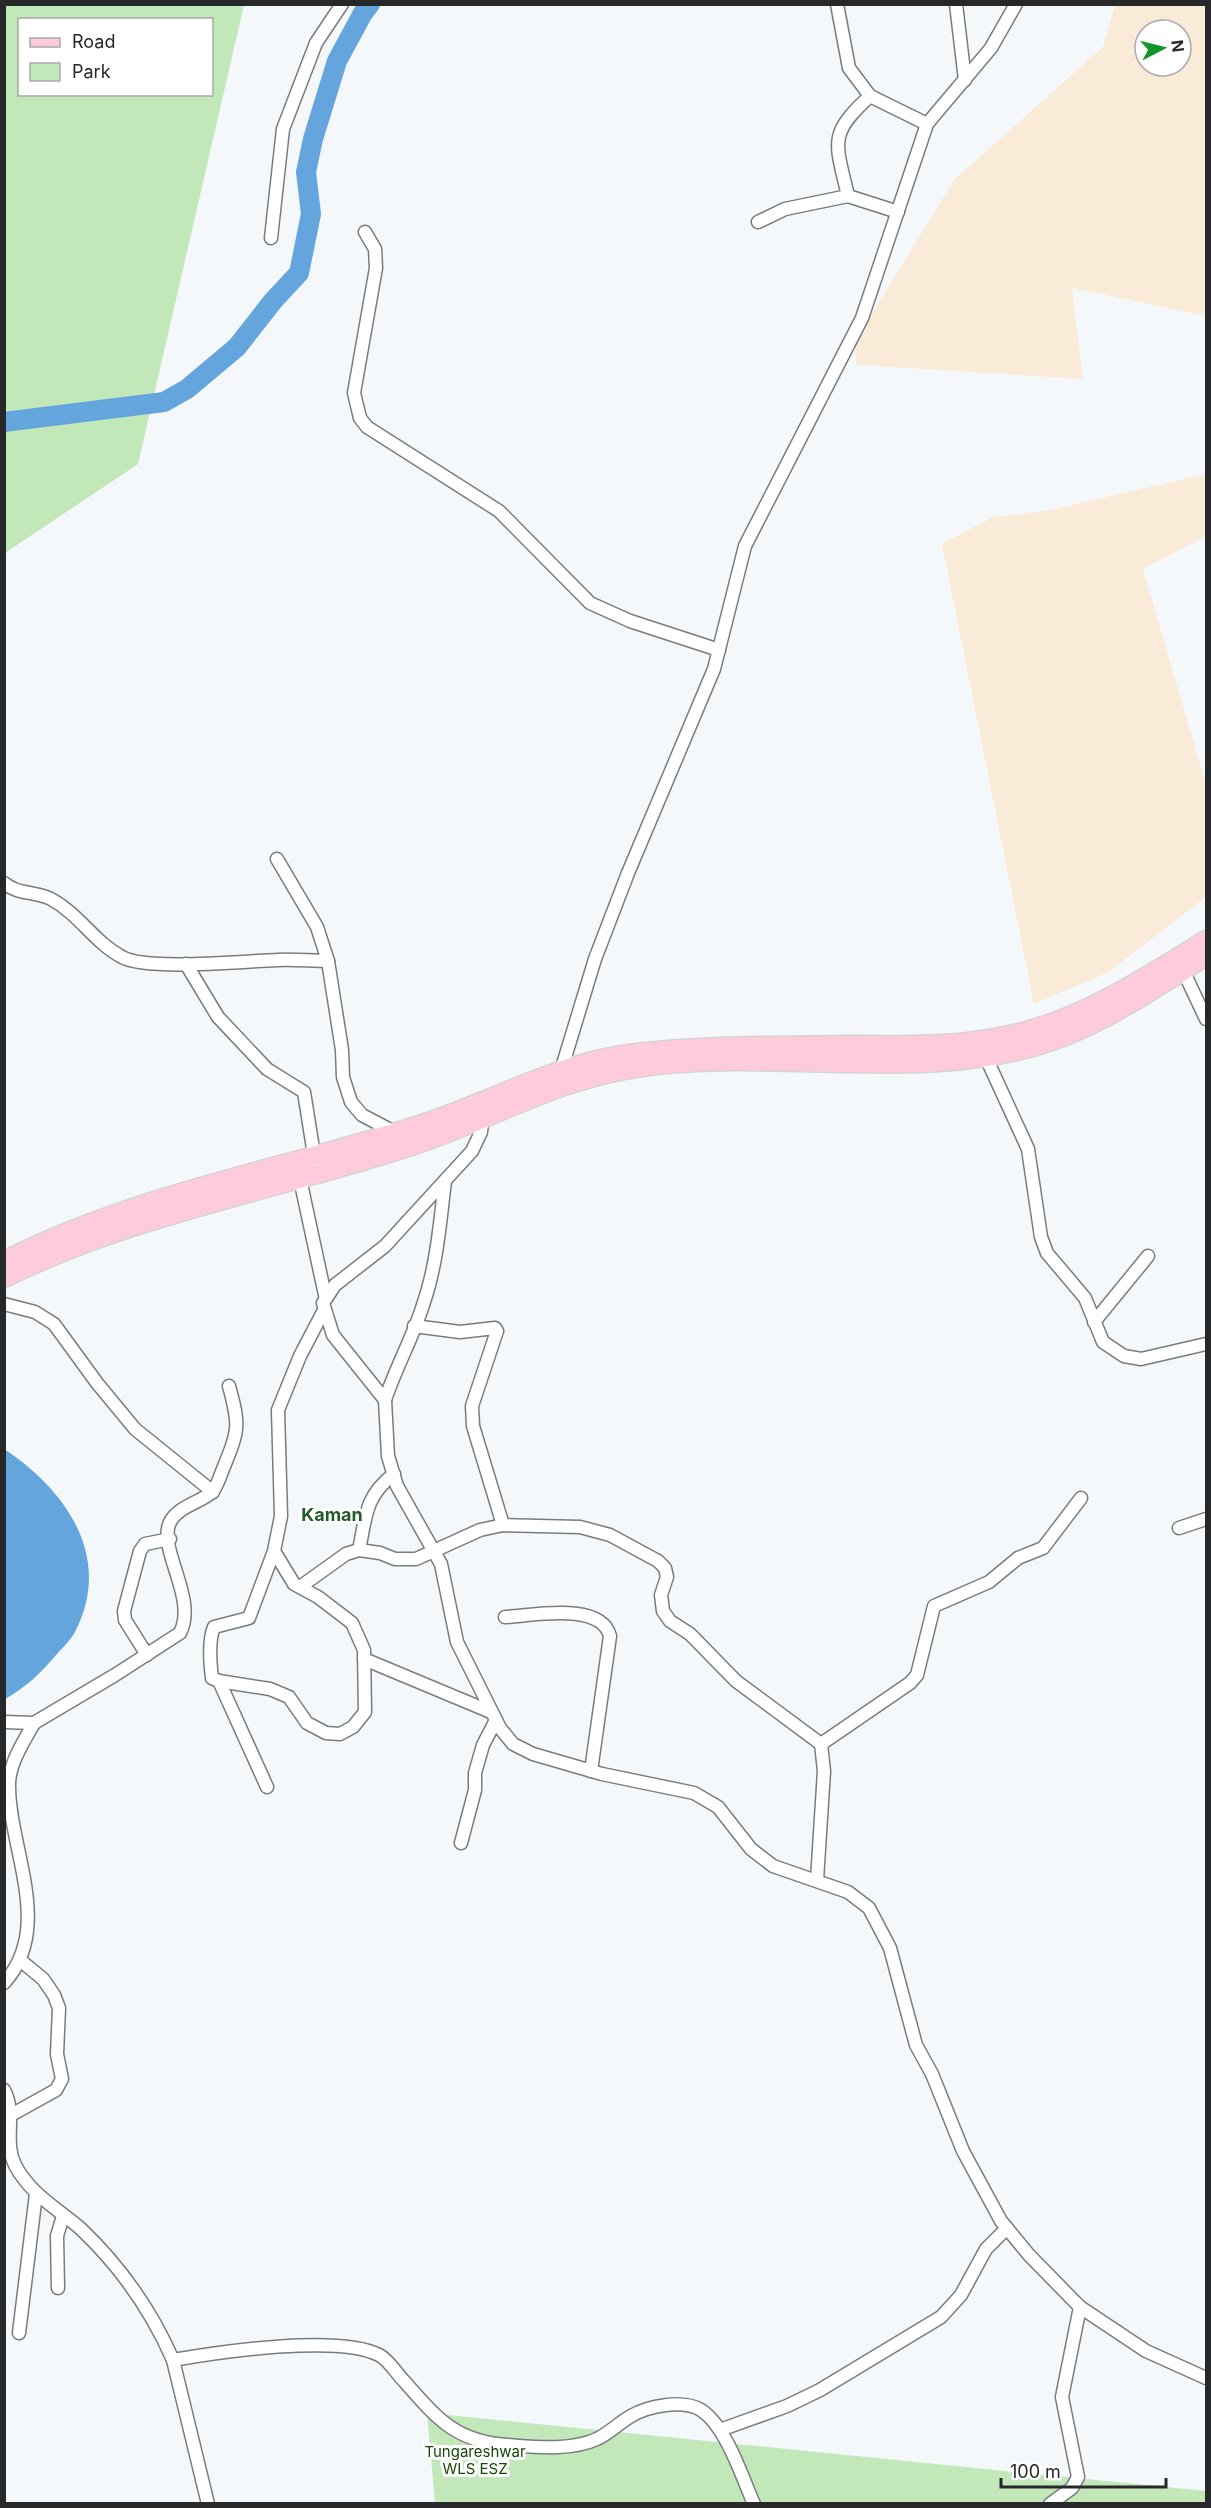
<svg xmlns="http://www.w3.org/2000/svg" width="1211" height="2508" font-family="Inter,sans-serif">
<style>
.industrial{fill:#faebd8;fill-rule:evenodd}
.green{fill:#c2e7b9;fill-rule:evenodd}
.water{fill:#64a5de}
.lines{fill:none;stroke-linecap:round;stroke-linejoin:round}
.river{stroke:#64a5de;stroke-width:20}
.street-casing{stroke:#797c7f;stroke-width:15}
.primary-casing{stroke:#d4d4d4;stroke-width:21}
.street{stroke:#fff;stroke-width:12}
.primary{stroke:#fecbda;stroke-width:18}
.labels{text-anchor:middle;stroke-width:6;stroke-linejoin:round;paint-order:stroke}
.park-label{font-size:15px;fill:#154803;stroke:#fff}
.quarter-label{font-size:18px;font-weight:bold;fill:#235b28;stroke:#fff}
</style>
<rect width="100%" height="100%" fill="#f5f8fb"/>
<g class="industrial">
<path d="M1115,5H1206V316L1072,288L1083,379L857,365L854,343L954,180L1103,47ZM1145,30H1181V66H1145Z"/>
<polygon points="1206,474 1206,536 1143,569 1206,785 1206,897 1107,973 1034,1004 942,544 993,517 1050,510"/>
</g>
<g class="green">
<path d="M5,4L244,5L138,464L5,553ZM20,20H212V94H20Z"/>
<polygon points="427,2413 1206,2491 1206,2503 435,2503"/>
</g>
<path class="water" d="M4,1449C65,1489 113,1556 76,1630C72,1639 63,1647 56,1655C41,1673 25,1688 5,1699Z"/>
<g class="lines">
<polyline class="river" points="4,422 164,402 187,389 237,347 273,301 299,273 311,214 306,172 313,139 337,61 363,13 370,4"/>
<defs>
<g id="street">
<polyline points="837,4 849,68 870,96 927,124"/>
<polyline points="956,4 965,80"/>
<path d="M848,196C836,143 827,135 870,96"/>
<polyline points="758,222 785,209 848,196 898,212"/>
<polyline points="365,232 375,249 376,268 354,393 360,418 367,427 499,511 590,603 630,621 719,650"/>
<polyline points="271,238 283,129 316,43 342,4"/>
<polyline points="277,859 317,927 328,961 342,1050 343,1077 351,1102 362,1115 396,1133"/>
<path d="M4,883C18,895 36,891 51,899C79,914 95,943 122,957C147,971 245,961 277,960C294,959 311,961 328,961"/>
<polyline points="186,964 218,1017 267,1069 304,1092 315,1161"/>
<polyline points="1180,964 1206,1019"/>
<polyline points="983,1051 1028,1149 1041,1237 1047,1253 1085,1298 1103,1342 1124,1356 1141,1359 1206,1344"/>
<polyline points="560,1074 595,959 628,873 714,669 745,546 862,318 927,124 991,48 1016,4"/>
<polyline points="483,1114 481,1132 472,1151 385,1246 335,1285 323,1303 333,1335 385,1400 388,1456 397,1486 441,1564 457,1642 500,1728 513,1744 533,1754 602,1774 694,1793 718,1807 751,1849 773,1866 848,1892 869,1908 890,1948 916,2045 932,2074 963,2151 1001,2221 1029,2255 1080,2307 1146,2351 1206,2378"/>
<polyline points="300,1179 325,1295"/>
<polyline points="4,1304 35,1312 54,1324 97,1383 135,1429 213,1492"/>
<polyline points="1094,1322 1148,1256"/>
<polyline points="414,1326 460,1332 495,1328 497,1331 472,1406 473,1426 503,1525"/>
<path d="M385,1400C396,1367 413,1337 423,1305C437,1265 440,1222 445,1181"/>
<polyline points="1179,1528 1206,1519"/>
<path d="M359,1550C366,1516 365,1496 394,1474"/>
<path d="M274,1551L294,1584L318,1597L352,1623L364,1650L365,1712L353,1727L340,1734L326,1733L307,1723L289,1697L270,1689L219,1681L212,1678C210,1662 208,1641 214,1627L249,1618L274,1551L281,1516L278,1410L300,1356L324,1310"/>
<polyline points="300,1587 346,1554 359,1550 380,1553 395,1559 416,1559 480,1530 503,1525 580,1527 610,1535 658,1561 665,1568 667,1577 661,1595 663,1611 670,1621 690,1634 736,1681 821,1744 824,1771 817,1880"/>
<path d="M505,1617C531,1616 601,1601 610,1636L591,1771"/>
<polyline points="147,1655 125,1620 124,1611 140,1551 145,1544 170,1539"/>
<polyline points="364,1659 491,1712"/>
<polyline points="219,1681 267,1787"/>
<path d="M4,1722L34,1723L115,1675L180,1633C198,1598 157,1549 170,1522C178,1507 198,1503 211,1493C217,1488 220,1476 223,1469C239,1430 240,1426 229,1386"/>
<polyline points="821,1744 910,1683 917,1675 934,1606 989,1582 1018,1558 1043,1548 1081,1498"/>
<polyline points="461,1843 475,1790 475,1773 483,1745 496,1720"/>
<path d="M4,1983C55,1927 8,1848 9,1783C10,1762 24,1741 34,1723"/>
<path d="M4,2090C17,2114 3,2141 15,2165C30,2194 58,2209 81,2229C121,2267 151,2310 173,2360L208,2504"/>
<polyline points="11,2115 56,2090 62,2079 57,2054 59,2008 54,1995 43,1979 20,1960"/>
<polyline points="58,2288 57,2236 63,2216"/>
<polyline points="19,2333 36,2194"/>
<path d="M173,2360C219,2352 339,2334 379,2355C389,2360 396,2373 404,2381C437,2418 454,2441 507,2445C536,2447 570,2451 597,2439C609,2433 619,2423 631,2416C648,2406 682,2399 701,2410C726,2426 742,2477 754,2504"/>
<polyline points="720,2430 787,2406 820,2390 941,2317 961,2295 986,2249 1007,2228"/>
<polyline points="1050,2504 1072,2488 1078,2477 1062,2397 1080,2307"/>
</g>
<g id="primary">
<path d="M4,1261C135,1194 281,1170 419,1125C489,1103 555,1064 629,1054C699,1045 772,1046 844,1045C906,1045 966,1048 1026,1031C1090,1014 1151,974 1206,940"/>
<path d="M4,1278C132,1215 273,1191 408,1147C484,1123 555,1080 635,1068C773,1046 931,1088 1063,1037C1113,1017 1161,985 1206,956"/>
</g>
</defs>
<use href="#street" class="street-casing"/>
<use href="#primary" class="primary-casing"/>
<use href="#street" class="street"/>
<use href="#primary" class="primary"/>
</g>
<g class="labels">
<g class="park-label">
<text x="475" y="2457">Tungareshwar<tspan x="475" dy="17">WLS ESZ</tspan></text>
</g>
<g class="quarter-label">
<text x="332" y="1521">Kaman</text>
</g>
</g>
<rect width="1211" height="2508" fill="none" stroke="#27282a" stroke-width="12"/>
<rect x="18" y="18" width="195" height="78" fill="#ffffff" stroke="#a9a9aa" stroke-width="1.5"/>
<rect x="30" y="38" width="30" height="9" fill="#fecbda" stroke="#a9a9aa" stroke-width="1.5"/>
<text x="72" y="48" font-size="18" fill="#27282a">Road</text>
<rect x="30" y="63" width="30" height="18" fill="#c2e7b9" stroke="#a9a9aa" stroke-width="1.5"/>
<text x="72" y="78" font-size="18" fill="#27282a">Park</text>
<g transform="translate(1163 48) rotate(83)"><circle r="28" fill="#ffffff" stroke="#a9a9aa" stroke-width="1.5"/>
<path d="M0-4.5L10 22L0 15L-10 22Z" fill="#10962b"/>
<text y="-9" font-size="16" font-weight="bold" text-anchor="middle" fill="#27282a">N</text>
</g>
<path d="M1001 2478v9h165v-9" fill="none" stroke="#27282a" stroke-width="3"/>
<text x="1010" y="2478" font-size="18" fill="#27282a" stroke="#ffffff" stroke-width="4.5" paint-order="stroke">100 m</text>
</svg>
